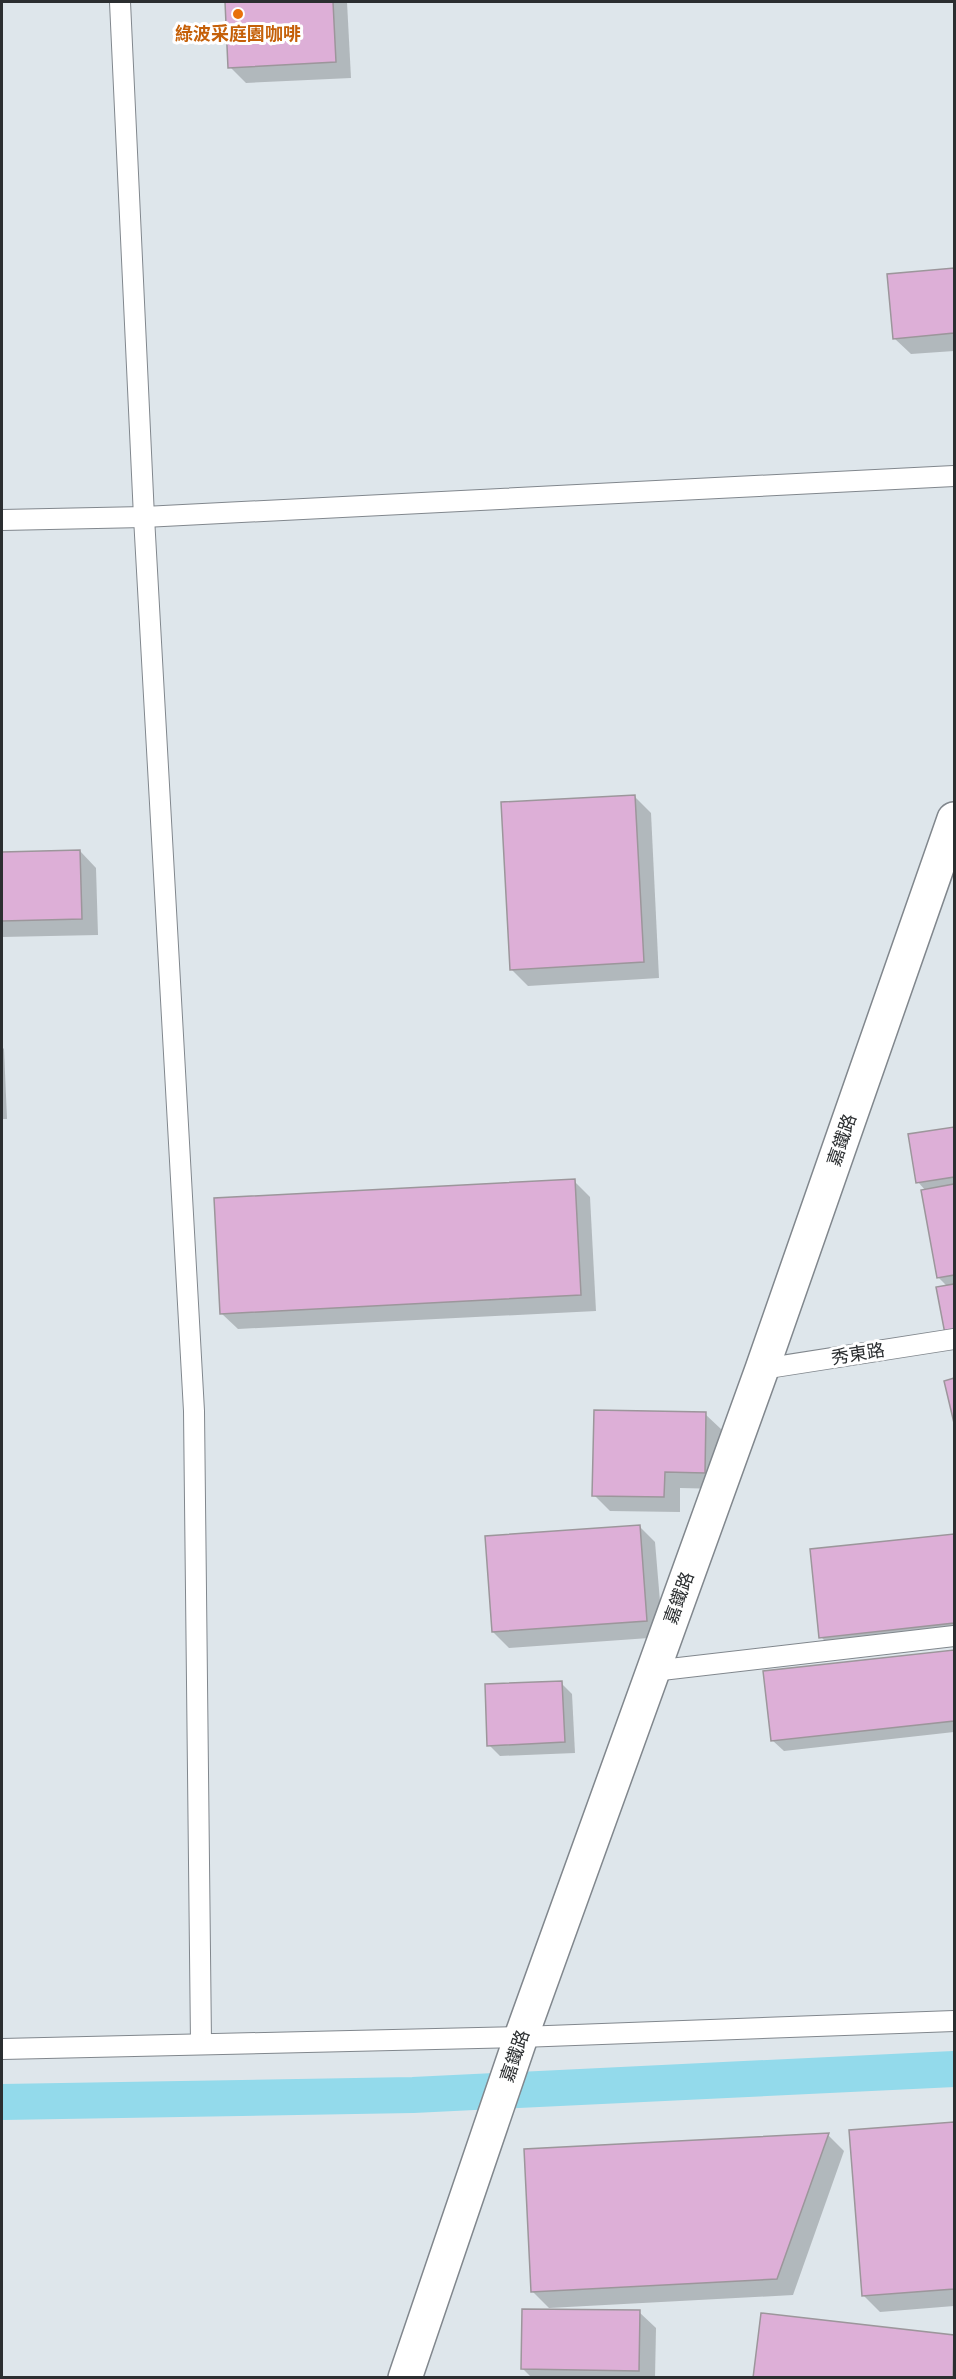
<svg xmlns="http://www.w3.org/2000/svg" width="956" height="2379" font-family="'Source Sans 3','Noto Sans TC',sans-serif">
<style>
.shadow{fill:#0003}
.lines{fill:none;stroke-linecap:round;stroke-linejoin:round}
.canal{stroke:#93daeb;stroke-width:36}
.building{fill:#ddafd7;stroke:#9c969b;stroke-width:1.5}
.service-casing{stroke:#81878d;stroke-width:22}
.tertiary-casing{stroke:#81878d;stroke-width:36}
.service{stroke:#fff;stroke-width:20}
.tertiary{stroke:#fff;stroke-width:33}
.food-dot{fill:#e8710a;stroke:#fff;stroke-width:2}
.labels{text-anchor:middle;stroke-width:6;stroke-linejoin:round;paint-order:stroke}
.food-label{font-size:18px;font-weight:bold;fill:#c56008;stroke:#fff}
.street-label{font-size:18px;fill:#2b2e30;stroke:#fff}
</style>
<rect width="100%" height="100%" fill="#dee6eb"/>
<g class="shadow">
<polygon points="226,2 347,2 351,78 246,83 230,67"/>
<polygon points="954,270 954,351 911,354 894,338 889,275"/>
<polygon points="634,796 651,813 659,978 528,986 511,969"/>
<polygon points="80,851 96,868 98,935 2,937 2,853"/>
<polygon points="2,1047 4,1049 7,1119 2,1119"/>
<polygon points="954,1129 954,1341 948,1287 938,1277 926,1191 918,1182 910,1136"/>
<polygon points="574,1181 590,1197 596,1311 238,1329 221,1313"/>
<polygon points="954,1380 954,1417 946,1382"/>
<polygon points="705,1414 722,1430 721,1489 680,1488 680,1512 610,1511 594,1495"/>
<polygon points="639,1526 655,1542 663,1637 509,1648 493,1632"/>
<polygon points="954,1535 954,1635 832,1648 821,1637 811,1550"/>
<polygon points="954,1652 954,1732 784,1751 772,1740 765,1672"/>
<polygon points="561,1683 572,1694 575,1753 500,1756 489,1745"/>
<polygon points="954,2123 954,2306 880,2312 863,2295 851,2131"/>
<polygon points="828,2135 844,2151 793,2295 549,2308 533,2292"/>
<polygon points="639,2312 656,2328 655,2378 532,2378 522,2368"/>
<polygon points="762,2314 954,2337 954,2378 755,2378"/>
</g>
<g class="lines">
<polyline class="canal" points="2,2102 413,2095 954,2069"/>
</g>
<g class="building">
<polygon points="225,2 333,2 336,62 228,68"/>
<polygon points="954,268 954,333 893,339 887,274"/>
<polygon points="635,795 644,962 510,970 501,802"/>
<polygon points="80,850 82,919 2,921 2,852"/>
<polygon points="954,1127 954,1177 916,1183 908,1134"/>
<polygon points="575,1179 581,1295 220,1314 214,1198"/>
<polygon points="954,1184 954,1275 937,1278 921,1190"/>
<polygon points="954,1284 954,1333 945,1334 936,1287"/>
<polygon points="954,1378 954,1423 944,1381"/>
<polygon points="594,1410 706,1412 705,1473 665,1472 664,1497 592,1496"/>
<polygon points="640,1525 647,1621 492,1632 485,1536"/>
<polygon points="954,1534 954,1623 819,1638 810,1549"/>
<polygon points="954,1650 954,1721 771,1741 763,1671"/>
<polygon points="562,1681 565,1742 487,1746 485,1684"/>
<polygon points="954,2122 954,2289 862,2296 849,2130"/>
<polygon points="829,2133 777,2279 531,2292 524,2149"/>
<polygon points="522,2309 640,2310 639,2371 521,2369"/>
<polygon points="761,2313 954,2335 953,2378 753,2378"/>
</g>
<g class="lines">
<defs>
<g id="service">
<polyline points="120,2 144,517 194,1411 201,2043"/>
<polyline points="2,520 144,517 954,476"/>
<polyline points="762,1369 954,1339"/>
<polyline points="653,1671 954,1636"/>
<polyline points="2,2049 521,2037 954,2021"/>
</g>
<polyline id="tertiary" points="405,2378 521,2037 762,1369 954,819"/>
</defs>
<use href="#service" class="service-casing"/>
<use href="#tertiary" class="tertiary-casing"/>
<use href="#service" class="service"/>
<use href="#tertiary" class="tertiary"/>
</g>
<circle class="food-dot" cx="238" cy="14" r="6"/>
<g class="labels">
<g class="food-label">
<text x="238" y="40">綠波采庭園咖啡</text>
</g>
<g class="street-label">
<text transform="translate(842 1140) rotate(-71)" y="6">嘉鐵路</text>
<text transform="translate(858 1354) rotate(-9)" y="6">秀東路</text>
<text transform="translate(679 1598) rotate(-70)" y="6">嘉鐵路</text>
<text transform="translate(515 2056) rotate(-71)" y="6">嘉鐵路</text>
</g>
</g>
<rect width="956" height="2379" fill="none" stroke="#2b2e30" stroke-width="6"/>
</svg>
